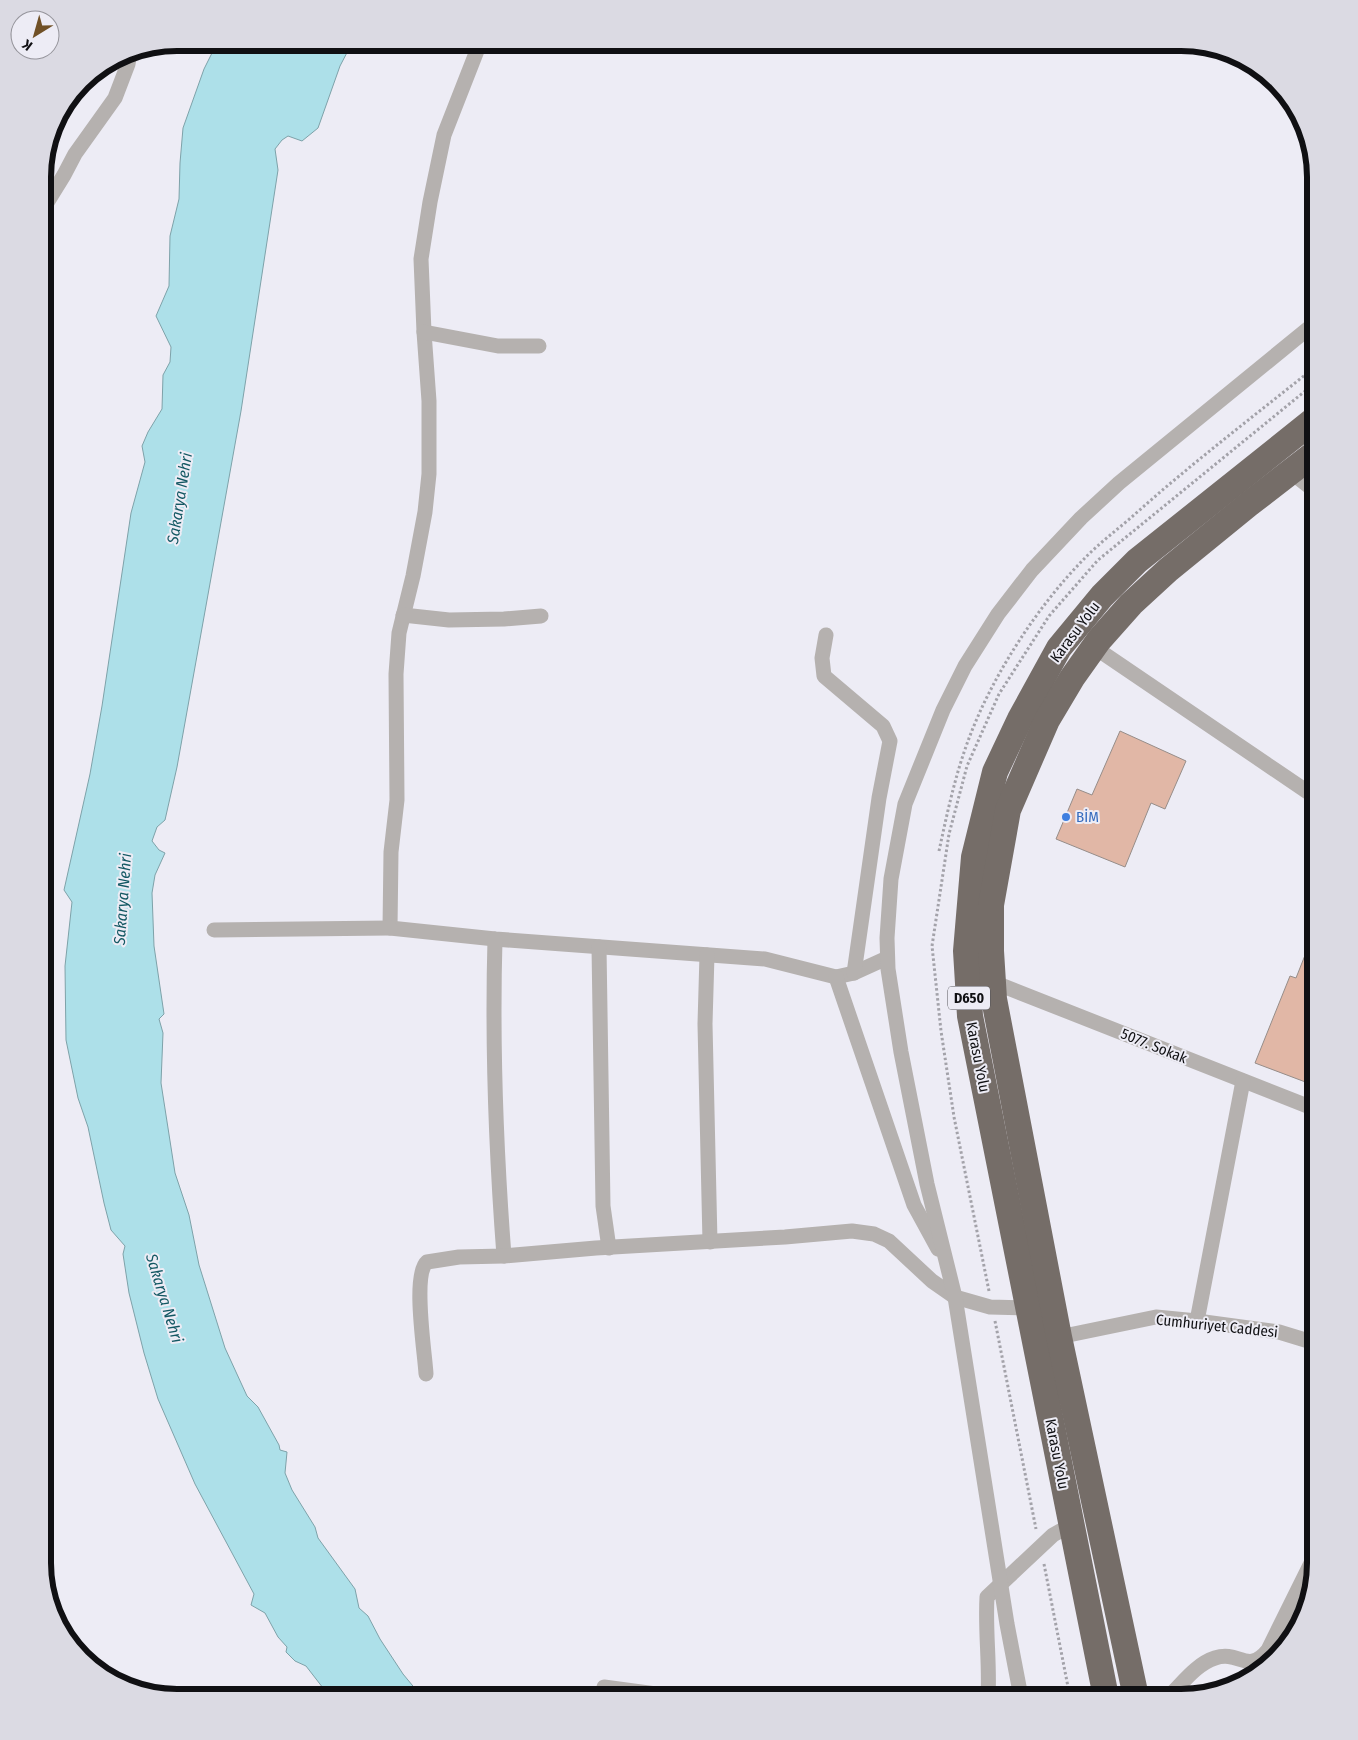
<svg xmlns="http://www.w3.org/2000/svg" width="1358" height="1740" font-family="'Fira Sans Condensed',sans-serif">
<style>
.water{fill:#ade0e9;stroke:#7ea2a9}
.building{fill:#e1b7a6;stroke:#968d89}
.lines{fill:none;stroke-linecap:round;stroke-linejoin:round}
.path{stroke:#a3a2a9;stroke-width:3;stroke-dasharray:2.5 2.5;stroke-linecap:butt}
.street{stroke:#b5b1af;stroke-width:15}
.highway{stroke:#756d68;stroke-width:26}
.shop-dot{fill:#3f7fe0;stroke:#edecf5;stroke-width:2}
.labels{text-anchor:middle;stroke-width:4;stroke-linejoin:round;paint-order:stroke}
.shield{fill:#edecf5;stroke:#525257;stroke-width:1}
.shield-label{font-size:14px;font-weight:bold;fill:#101013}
.street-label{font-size:15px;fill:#101013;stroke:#edecf5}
.shop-label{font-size:15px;fill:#366cbe;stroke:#edecf5;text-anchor:start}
.water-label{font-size:16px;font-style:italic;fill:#135863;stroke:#edecf5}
.rim{fill:none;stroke:#101013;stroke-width:6}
</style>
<rect width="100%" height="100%" fill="#edecf5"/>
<polygon class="water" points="217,43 352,43 340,66 318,128 302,141 288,136 282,140 275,149 278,170 241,411 177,767 165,820 157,827 152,841 159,850 165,853 155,875 152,893 154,946 164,1014 159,1019 163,1033 161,1083 175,1173 189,1215 199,1265 225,1348 247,1396 258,1407 279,1445 280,1450 287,1452 285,1473 292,1490 315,1527 318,1538 355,1589 359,1608 368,1616 380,1639 403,1674 422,1697 330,1697 306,1666 295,1661 286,1652 287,1647 278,1637 265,1613 251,1605 254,1594 195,1484 158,1399 144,1353 129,1293 123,1254 125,1246 111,1230 104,1203 88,1127 78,1098 66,1040 65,966 72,902 64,890 90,774 102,706 131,513 145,462 142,446 148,432 162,409 163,375 170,362 171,347 156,316 169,286 170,236 179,199 180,163 183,128 204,69"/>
<g class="building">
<polygon points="1120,731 1186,761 1165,809 1151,803 1125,867 1056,839 1077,789 1092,795"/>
<polygon points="1315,930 1316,930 1316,1086 1255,1063 1290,976 1296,978"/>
</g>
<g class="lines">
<g class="path">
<path d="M939,851C947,814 955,776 968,741C991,678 1036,608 1083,560C1098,544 1117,530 1134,515C1192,463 1254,416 1315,367"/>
<polyline points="989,1291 954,1117 941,1031 932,946 949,834 967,766 999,694 1049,616 1098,560 1315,383"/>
<polyline points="995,1321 1036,1529"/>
<polyline points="1044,1564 1070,1697"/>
</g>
<g class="street">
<polyline points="480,43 444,135 430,202 421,259 424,332 429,401 429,474 425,512 413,576 399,633 396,674 397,800 391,852 390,928 495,939 765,959 836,977 854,973 887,958"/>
<polyline points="43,209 64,175 75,154 115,98 128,64 130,52"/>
<polyline points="424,332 498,346 539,346"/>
<polyline points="1291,472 1315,491"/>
<polyline points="403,615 449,620 504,619 541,616"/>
<polyline points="826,635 822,658 824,676 883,726 890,741 879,798 854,973"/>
<polyline points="1094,647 1315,797"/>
<polyline points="214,930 390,928"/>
<path d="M495,939C492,1044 496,1151 504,1256"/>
<polyline points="599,947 603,1206 609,1248"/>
<polyline points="707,955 705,1024 710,1242"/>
<polyline points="836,977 914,1205 938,1249"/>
<polyline points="993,982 1315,1109"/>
<polyline points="1197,1321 1243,1081"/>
<polyline points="1059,1337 1156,1317 1197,1321 1279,1332 1315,1343"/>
<path d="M426,1374C425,1353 412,1275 427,1262L459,1257L504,1256L596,1248L785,1237L852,1231L874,1234L889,1241L932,1281L955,1297L990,1307L1027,1308"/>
<polyline points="604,1687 678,1697"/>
<path d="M988,1697C990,1664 985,1631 987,1597L1053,1535L1071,1525"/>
<polyline points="1021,1697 1007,1624 955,1297 927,1184 901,1052 888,969 887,938 891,879 905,804 943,710 965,666 998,614 1032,570 1081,518 1119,483 1315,323"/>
<path d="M1168,1697C1182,1684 1196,1664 1215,1658C1240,1650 1247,1675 1268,1650L1315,1555"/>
</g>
<g class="highway">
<polyline points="1106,1697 970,1016 966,951 974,857 995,772 1020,719 1059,648 1102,596 1137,561 1315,419"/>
<polyline points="1136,1697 1059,1337 994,999 991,951 991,905 1008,810 1047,720 1072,678 1099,640 1131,604 1168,570 1249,504 1315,453"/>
</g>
</g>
<circle class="shop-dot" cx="1066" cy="817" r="5"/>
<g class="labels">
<rect class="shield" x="948" y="986.5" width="42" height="23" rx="4"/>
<g class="shield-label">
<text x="969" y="1003">D650</text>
</g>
<g class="street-label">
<text transform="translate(1075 632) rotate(-53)" y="5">Karasu Yolu</text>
<text transform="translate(1154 1046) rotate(22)" y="5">5077. Sokak</text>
<text transform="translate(978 1057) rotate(79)" y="5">Karasu Yolu</text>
<text transform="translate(1217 1326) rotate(6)" y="5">Cumhuriyet Caddesi</text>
<text transform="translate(1057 1454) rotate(79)" y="5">Karasu Yolu</text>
</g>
<g class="shop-label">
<text x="1076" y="822">BİM</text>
</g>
<g class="water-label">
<text transform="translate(179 498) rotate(-81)" y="6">Sakarya Nehri</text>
<text transform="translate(122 899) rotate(-86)" y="6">Sakarya Nehri</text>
<text transform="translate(165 1298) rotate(73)" y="6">Sakarya Nehri</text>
</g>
</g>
<path d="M0 0H1358V1740H0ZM177 51H1181A126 126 0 0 1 1307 177V1563A126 126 0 0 1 1181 1689H177A126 126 0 0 1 51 1563V177A126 126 0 0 1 177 51Z" fill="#dbdae3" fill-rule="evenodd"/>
<path class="rim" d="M177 51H1181A126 126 0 0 1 1307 177V1563A126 126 0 0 1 1181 1689H177A126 126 0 0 1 51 1563V177A126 126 0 0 1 177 51Z"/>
<g transform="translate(35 35) rotate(217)"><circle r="24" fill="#edecf5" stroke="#95949b"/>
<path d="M0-4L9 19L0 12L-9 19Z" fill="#705026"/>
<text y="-8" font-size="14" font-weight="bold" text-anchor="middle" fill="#101013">K</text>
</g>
</svg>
